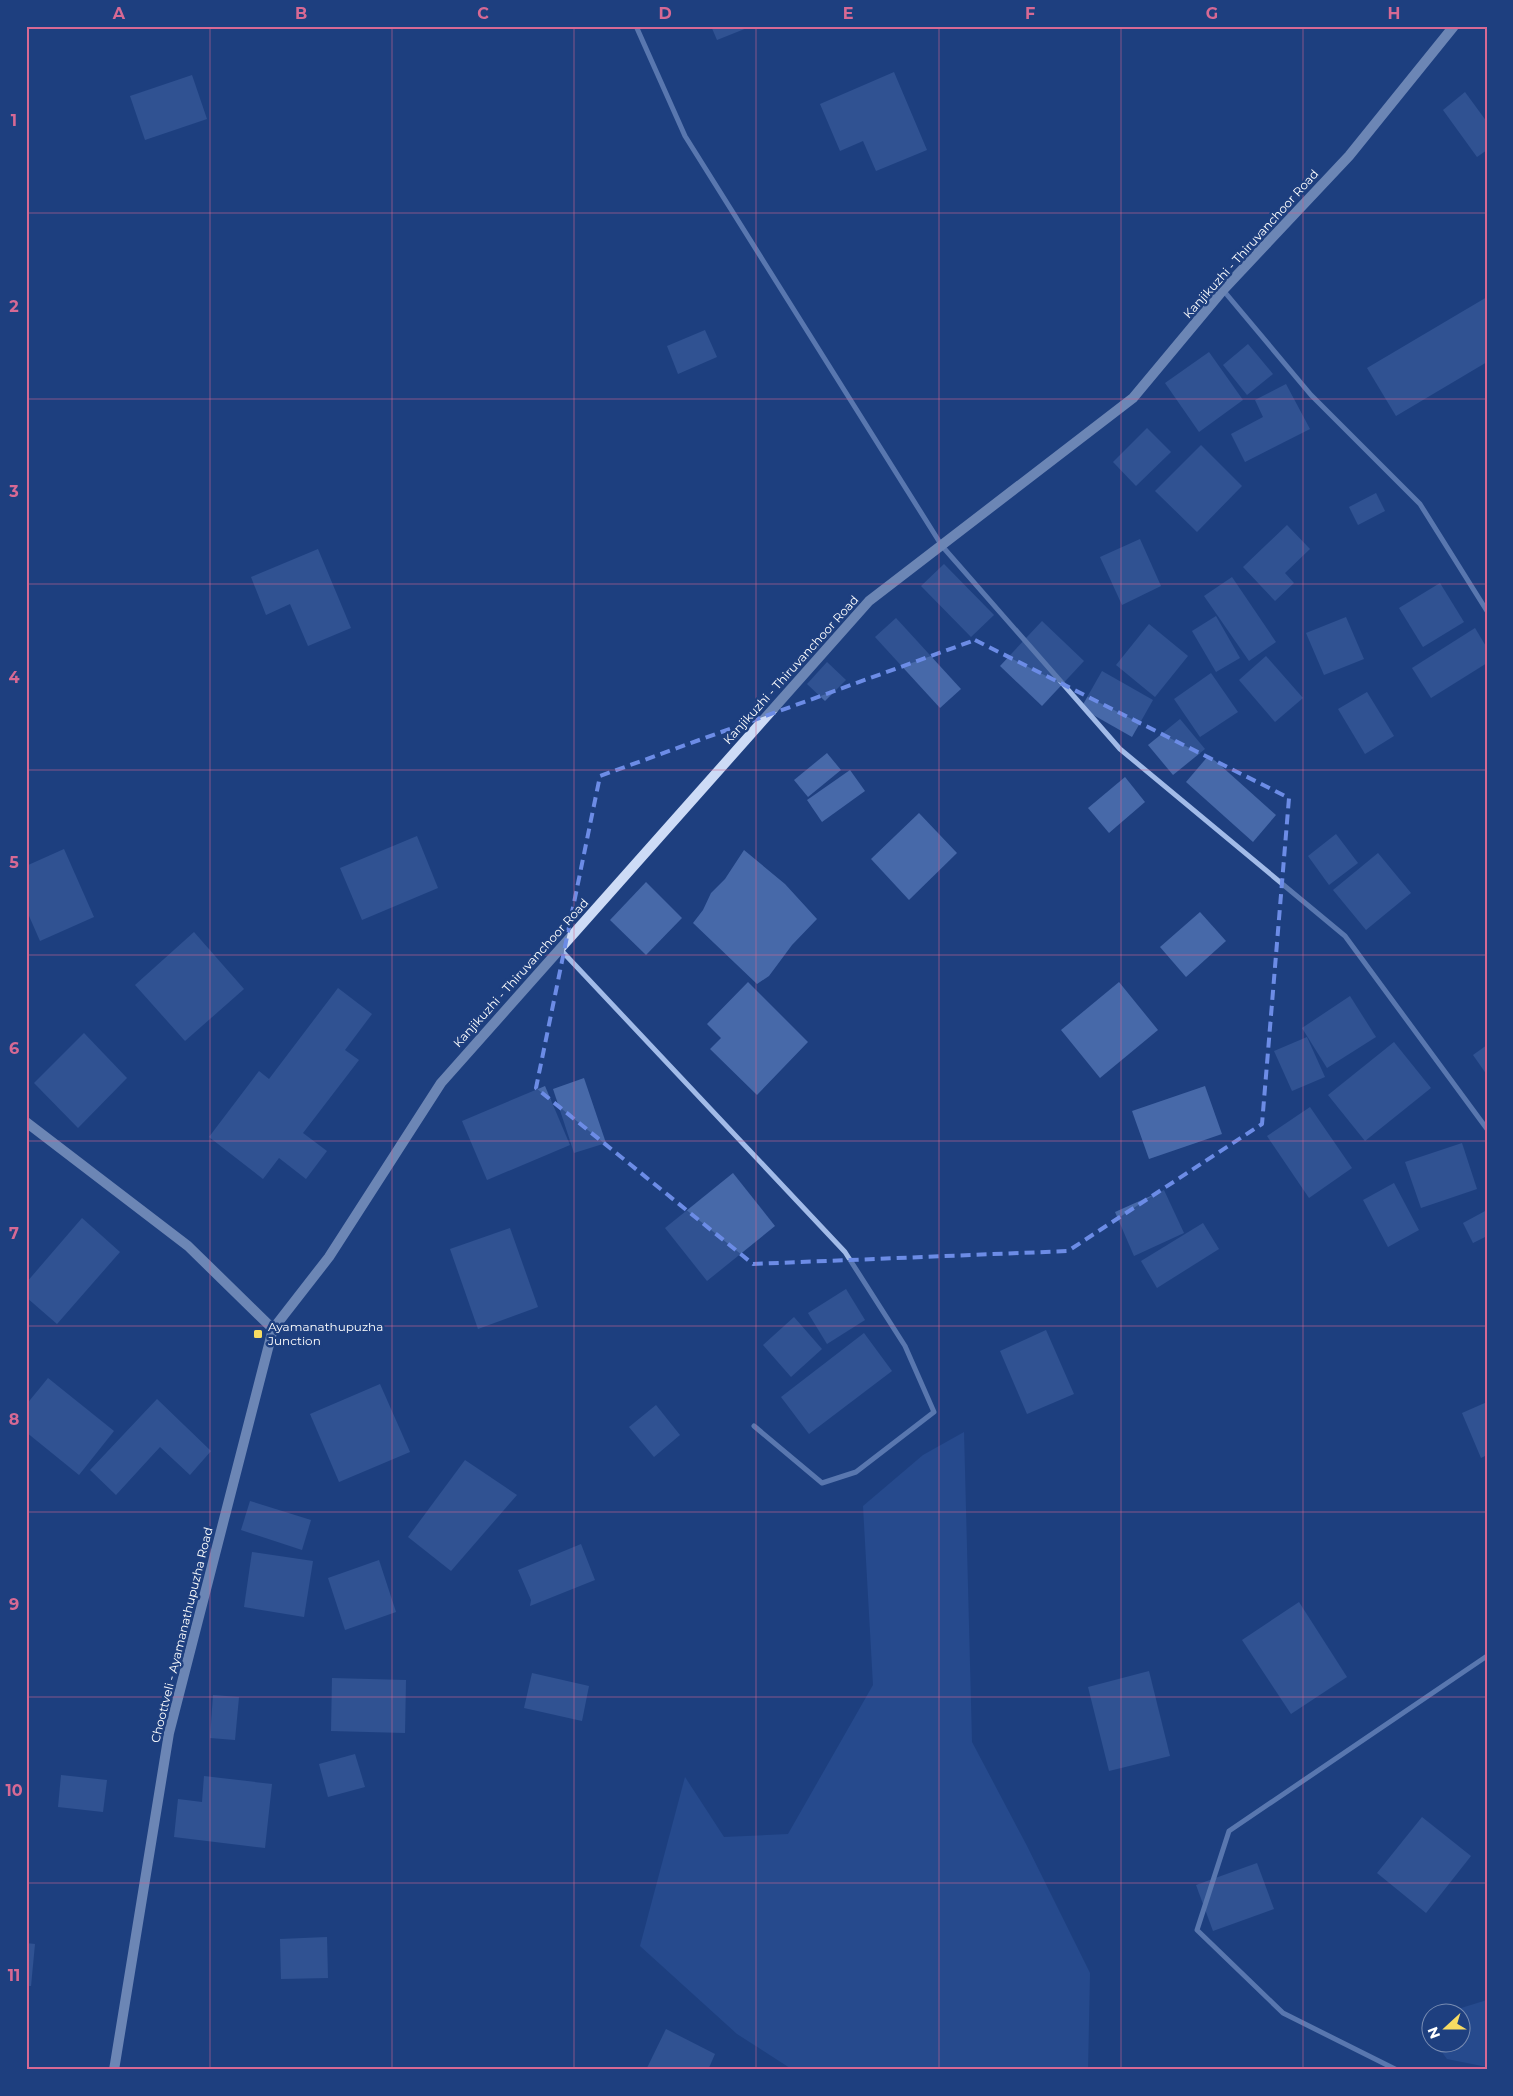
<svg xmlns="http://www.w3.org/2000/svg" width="1513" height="2096" font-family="Montserrat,sans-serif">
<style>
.green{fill:#31579e}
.building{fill:#4769a9}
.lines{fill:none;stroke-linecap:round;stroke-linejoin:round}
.street{stroke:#a2bbe8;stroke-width:5}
.secondary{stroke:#cddbf6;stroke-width:10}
.marked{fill:none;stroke:#6c8ce6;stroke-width:4;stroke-dasharray:10 6;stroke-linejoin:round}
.grid{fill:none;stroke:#d76994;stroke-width:1;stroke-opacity:0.55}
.poi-dot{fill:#f7db62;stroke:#1e3f7f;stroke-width:2}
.labels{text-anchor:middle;stroke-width:5;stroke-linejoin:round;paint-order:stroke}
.street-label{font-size:12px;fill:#fff;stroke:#1e3f7f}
.poi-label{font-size:12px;fill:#fff;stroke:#1e3f7f;text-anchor:start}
.neatline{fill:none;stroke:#d76994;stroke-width:2}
.grid-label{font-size:16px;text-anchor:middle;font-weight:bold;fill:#d76994}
</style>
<rect width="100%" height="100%" fill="#1e3f7f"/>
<g class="green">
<polygon points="964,1432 972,1742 1027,1846 1090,1973 1088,2070 793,2070 737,2034 640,1946 685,1777 724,1837 788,1834 873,1685 863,1506 923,1455"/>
<polygon points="1487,2000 1487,2067 1447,2059 1436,2044 1460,2044 1460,2014 1445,2013"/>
</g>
<g class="building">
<polygon points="711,26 752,26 717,40"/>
<polygon points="894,72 927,150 876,171 863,141 840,151 820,104"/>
<polygon points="192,75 207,119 145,140 130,96"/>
<polygon points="1465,92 1487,122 1487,150 1477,157 1443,110"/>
<polygon points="1487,297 1487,362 1396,416 1367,368"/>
<polygon points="705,330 717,357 678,374 667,346"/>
<polygon points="1248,344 1273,374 1247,395 1223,365"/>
<polygon points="1209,352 1243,400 1199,432 1165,383"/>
<polygon points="1286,384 1310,429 1245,462 1231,434 1263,417 1255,400"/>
<polygon points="1147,428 1171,452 1136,486 1113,462"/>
<polygon points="1201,445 1242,486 1197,532 1155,491"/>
<polygon points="1376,493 1385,511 1358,525 1349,507"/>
<polygon points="1287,525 1310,549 1285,573 1294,583 1275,601 1243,567"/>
<polygon points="1140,539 1161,586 1122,605 1100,557"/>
<polygon points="318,549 351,628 308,646 290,604 266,615 251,577"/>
<polygon points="944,564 994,615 971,637 921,586"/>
<polygon points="1232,577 1276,642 1249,661 1204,596"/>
<polygon points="1440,583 1464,622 1423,647 1399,608"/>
<polygon points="1216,616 1240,658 1216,672 1192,631"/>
<polygon points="1346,617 1364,659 1324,675 1306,633"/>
<polygon points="896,618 961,689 940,708 875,637"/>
<polygon points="1042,621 1084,661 1042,706 1000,666"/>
<polygon points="1149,624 1188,656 1155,697 1116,665"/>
<polygon points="1475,628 1487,648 1487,663 1431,698 1412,668"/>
<polygon points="1266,656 1303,698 1275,722 1239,680"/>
<polygon points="827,662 846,680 825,701 807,684"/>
<polygon points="1102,671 1153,700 1132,737 1081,708"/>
<polygon points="1211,673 1238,712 1200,737 1174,699"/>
<polygon points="1367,692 1394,736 1365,754 1338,709"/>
<polygon points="1180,719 1205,749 1173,775 1148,745"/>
<polygon points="827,753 841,770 808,797 794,780"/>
<polygon points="1209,755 1276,815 1253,842 1186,782"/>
<polygon points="850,770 865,791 822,822 807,800"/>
<polygon points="1125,777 1145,802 1109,833 1088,808"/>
<polygon points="919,813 957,853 909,900 871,859"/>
<polygon points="1336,834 1358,863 1329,885 1308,856"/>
<polygon points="417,836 438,888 362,920 340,868"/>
<polygon points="64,849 94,917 40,941 26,909 26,866"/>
<polygon points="744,850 785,884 817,919 792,945 769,976 757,984 693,923 703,910 711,893 725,879"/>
<polygon points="1378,853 1411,893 1366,930 1333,890"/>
<polygon points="646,882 682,918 646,955 610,920"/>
<polygon points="1200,912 1226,941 1186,977 1160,947"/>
<polygon points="194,932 244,989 185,1041 135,985"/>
<polygon points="748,982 808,1042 757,1095 710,1049 721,1038 707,1024"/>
<polygon points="1119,982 1158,1030 1100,1078 1061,1030"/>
<polygon points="338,988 372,1014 345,1050 359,1060 303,1133 327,1151 306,1179 279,1158 263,1179 209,1137 259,1071 269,1079"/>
<polygon points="1350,996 1376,1037 1327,1068 1302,1028"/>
<polygon points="84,1033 127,1078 78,1128 34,1083"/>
<polygon points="1307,1037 1325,1077 1292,1091 1274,1051"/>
<polygon points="1394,1042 1431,1088 1365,1141 1328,1095"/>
<polygon points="1487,1045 1487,1075 1473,1055"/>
<polygon points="584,1078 606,1143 574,1153 553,1089"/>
<polygon points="545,1086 570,1145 487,1180 462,1121"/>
<polygon points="1205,1086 1222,1134 1149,1159 1132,1111"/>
<polygon points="1310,1107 1352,1168 1309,1198 1267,1136"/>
<polygon points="1462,1143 1477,1189 1421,1208 1405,1162"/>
<polygon points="733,1173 775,1226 707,1281 665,1228"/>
<polygon points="1394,1183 1419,1230 1388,1247 1363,1200"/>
<polygon points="1164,1190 1184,1233 1134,1256 1115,1212"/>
<polygon points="1487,1210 1487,1236 1473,1243 1463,1223"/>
<polygon points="82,1218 120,1252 57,1324 26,1297 26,1283"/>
<polygon points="1203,1223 1219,1249 1157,1288 1141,1261"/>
<polygon points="510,1228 538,1307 478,1329 450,1249"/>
<polygon points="846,1289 865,1320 827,1344 808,1313"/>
<polygon points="794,1317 822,1349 791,1377 763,1345"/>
<polygon points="1046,1330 1074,1394 1027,1414 1000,1351"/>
<polygon points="864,1333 892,1371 809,1434 781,1397"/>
<polygon points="48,1378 114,1431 79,1475 26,1432 26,1405"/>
<polygon points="380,1384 410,1452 339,1482 310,1414"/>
<polygon points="157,1399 211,1451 190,1475 160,1447 116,1495 90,1470"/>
<polygon points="1487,1402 1487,1455 1481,1458 1462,1413"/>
<polygon points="656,1405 680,1435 654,1457 629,1427"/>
<polygon points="465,1460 517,1495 451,1571 408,1537"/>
<polygon points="250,1501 311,1520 302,1550 241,1530"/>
<polygon points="581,1544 595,1580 530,1606 531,1600 518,1570"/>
<polygon points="252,1552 313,1561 304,1617 244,1607"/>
<polygon points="379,1560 396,1612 345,1630 328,1578"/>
<polygon points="1299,1602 1347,1677 1291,1714 1242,1640"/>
<polygon points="1149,1671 1170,1756 1109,1771 1088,1687"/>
<polygon points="532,1673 589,1686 582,1721 524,1708"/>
<polygon points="332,1678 406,1680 405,1733 331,1731"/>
<polygon points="213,1695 239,1697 235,1740 210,1738"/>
<polygon points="355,1754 365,1787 328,1797 319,1764"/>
<polygon points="61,1775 107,1780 103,1812 58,1807"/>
<polygon points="204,1776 272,1784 265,1848 174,1837 178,1799 202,1802"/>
<polygon points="1422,1817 1471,1856 1426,1913 1377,1873"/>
<polygon points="1257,1863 1274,1909 1213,1931 1196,1885"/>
<polygon points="327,1937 328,1978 281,1979 280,1939"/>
<polygon points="26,1943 35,1944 31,1986 26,1986"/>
<rect x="26" y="1987" width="3" height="44"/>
<polygon points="666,2029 715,2054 708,2070 646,2070"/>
</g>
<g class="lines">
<g class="street">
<polyline points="636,26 685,136 942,546 1120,749 1345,936 1487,1129"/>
<polyline points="1223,290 1311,395 1420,504 1487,611"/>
<polyline points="560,949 845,1252 905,1346 934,1412 856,1472 822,1483 754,1426"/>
<polyline points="1397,2070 1283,2013 1197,1930 1229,1831 1487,1656"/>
</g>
<g class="secondary">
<polyline points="26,1122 188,1246 273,1329"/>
<polyline points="114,2070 169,1733 273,1329 329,1257 441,1083 869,601 1133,398 1223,290 1349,156 1454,26"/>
</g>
</g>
<path d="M0 0H1513V2096H0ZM975,640L1289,798L1262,1124L1068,1251L753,1264L536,1088L600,776Z" fill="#1e3f7f" fill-opacity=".55" fill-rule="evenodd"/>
<path class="marked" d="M975,640L1289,798L1262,1124L1068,1251L753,1264L536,1088L600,776Z"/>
<path class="grid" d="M210,26V2070M392,26V2070M574,26V2070M756,26V2070M939,26V2070M1121,26V2070M1303,26V2070M26,213H1487M26,399H1487M26,584H1487M26,770H1487M26,955H1487M26,1141H1487M26,1326H1487M26,1512H1487M26,1697H1487M26,1883H1487"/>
<rect class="poi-dot" x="253" y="1329" width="10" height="10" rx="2.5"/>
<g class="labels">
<g class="street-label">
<text transform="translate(1251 244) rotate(-48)" y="4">Kanjikuzhi - Thiruvanchoor Road</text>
<text transform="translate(791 670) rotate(-48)" y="4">Kanjikuzhi - Thiruvanchoor Road</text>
<text transform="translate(521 973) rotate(-48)" y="4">Kanjikuzhi - Thiruvanchoor Road</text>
<text transform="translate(182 1635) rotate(-76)" y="4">Choottveli - Ayamanathupuzha Road</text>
</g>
<g class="poi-label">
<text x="268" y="1331">Ayamanathupuzha<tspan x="268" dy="14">Junction</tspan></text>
</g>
</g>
<rect width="1513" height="2096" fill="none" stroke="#1e3f7f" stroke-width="55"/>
<g transform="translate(1446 2028) rotate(249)"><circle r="24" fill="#1e3f7f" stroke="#788cb2"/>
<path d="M0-4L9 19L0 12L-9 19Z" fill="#f7db62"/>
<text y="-8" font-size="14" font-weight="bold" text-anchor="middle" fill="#ffffff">N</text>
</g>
<rect x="28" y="28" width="1458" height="2040" class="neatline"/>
<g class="grid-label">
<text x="119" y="19">A</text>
<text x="301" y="19">B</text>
<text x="483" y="19">C</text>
<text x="665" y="19">D</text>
<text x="848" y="19">E</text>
<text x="1030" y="19">F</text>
<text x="1212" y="19">G</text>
<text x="1394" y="19">H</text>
<text x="14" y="126">1</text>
<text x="14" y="312">2</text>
<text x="14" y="497">3</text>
<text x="14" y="683">4</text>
<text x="14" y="868">5</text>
<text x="14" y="1054">6</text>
<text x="14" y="1239">7</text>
<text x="14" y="1425">8</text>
<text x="14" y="1610">9</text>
<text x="14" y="1796">10</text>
<text x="14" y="1981">11</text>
</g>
</svg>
